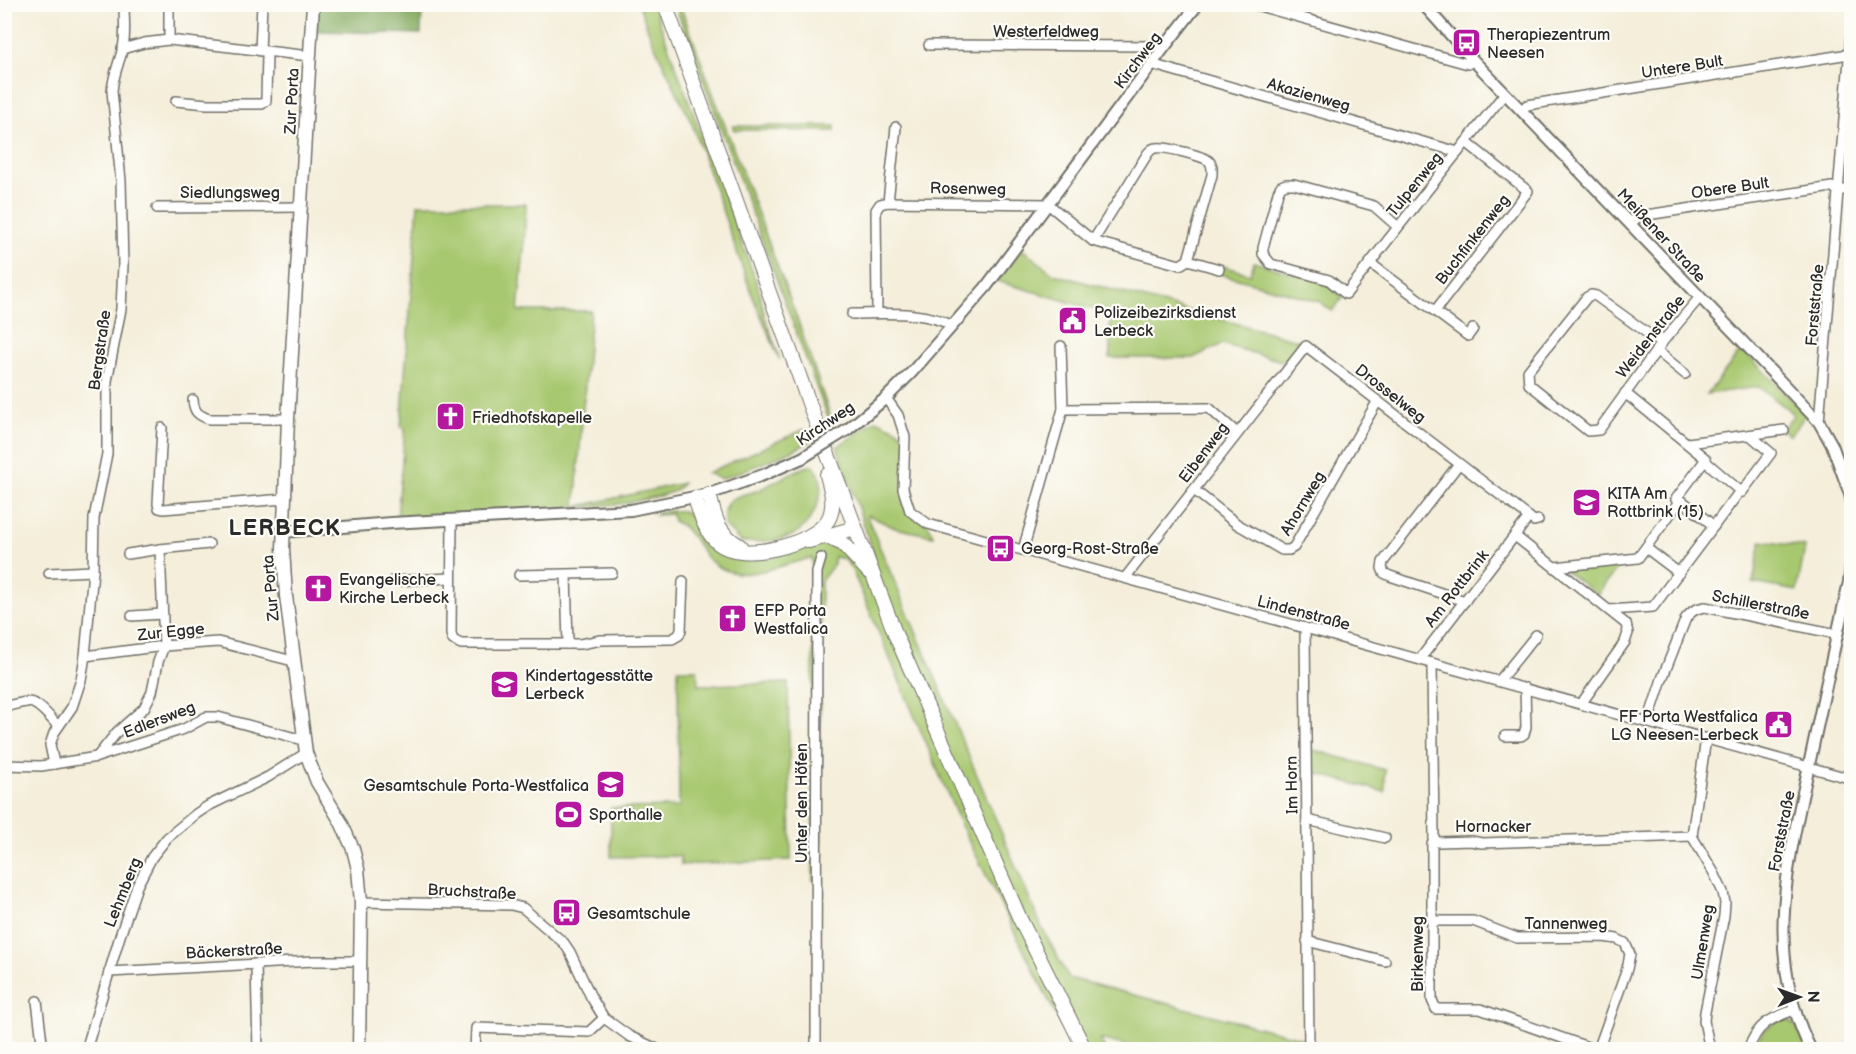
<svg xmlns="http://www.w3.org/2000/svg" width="1856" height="1054" font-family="'Balsamiq Sans',sans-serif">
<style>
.green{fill:#a8c870;stroke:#6a7a4e;stroke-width:1.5}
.forest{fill:#86ac62;stroke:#586c46;stroke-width:1.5}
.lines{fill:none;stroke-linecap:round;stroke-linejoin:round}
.minor-casing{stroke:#716f68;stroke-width:12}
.tertiary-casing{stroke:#716f68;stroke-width:14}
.secondary-casing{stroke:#716f68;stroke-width:15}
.primary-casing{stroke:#716f68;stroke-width:16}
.minor{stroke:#fff;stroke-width:9}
.tertiary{stroke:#fff;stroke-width:10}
.secondary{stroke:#fff;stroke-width:12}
.primary{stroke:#fff;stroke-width:14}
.tertiary-bridge-casing{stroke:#716f68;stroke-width:14;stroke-linecap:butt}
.tertiary-bridge{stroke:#fff;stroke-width:10}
.labels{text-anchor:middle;stroke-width:4.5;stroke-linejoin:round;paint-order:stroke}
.street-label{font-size:16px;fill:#2b2b2b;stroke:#fdfcf7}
.poi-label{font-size:16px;fill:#2b2b2b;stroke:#fdfcf7;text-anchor:start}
.district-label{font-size:22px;font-weight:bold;letter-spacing:1.5px;fill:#2b2b2b;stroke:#fdfcf7}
</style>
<rect width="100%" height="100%" fill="#fdfcf7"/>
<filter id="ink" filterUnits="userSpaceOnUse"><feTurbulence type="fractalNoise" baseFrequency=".0167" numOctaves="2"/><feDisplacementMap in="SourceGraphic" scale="12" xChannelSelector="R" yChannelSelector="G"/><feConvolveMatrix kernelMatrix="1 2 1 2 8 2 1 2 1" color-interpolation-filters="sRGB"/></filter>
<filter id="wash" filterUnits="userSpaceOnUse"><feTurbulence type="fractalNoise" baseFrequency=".008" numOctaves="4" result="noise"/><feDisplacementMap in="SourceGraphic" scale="24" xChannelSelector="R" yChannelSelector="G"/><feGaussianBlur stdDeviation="1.35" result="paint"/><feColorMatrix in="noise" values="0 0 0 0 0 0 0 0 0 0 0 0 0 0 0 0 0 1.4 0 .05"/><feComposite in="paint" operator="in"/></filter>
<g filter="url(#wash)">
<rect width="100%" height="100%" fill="#f4eeda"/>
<g class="green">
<polygon points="639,5 653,5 758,286 765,317 780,360 752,295 692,124 651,38"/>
<polygon points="675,5 680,5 799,324 834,427 832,429"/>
<polygon points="835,126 835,131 734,130 733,126"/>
<polygon points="418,204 526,204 524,250 518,311 591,311 575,507 683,483 675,491 659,496 627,503 586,507 397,519 405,428 401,427"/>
<polygon points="1022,249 1054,274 1308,343 1292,364 1222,344 1193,358 1110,358 1110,314 997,281"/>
<polygon points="1254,262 1323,282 1343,297 1332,311 1320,302 1220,274 1223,266 1250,274"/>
<polygon points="1742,349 1806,415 1790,435 1782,430 1794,414 1759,387 1707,394"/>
<path d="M876,420L898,430L907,438L905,489L914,509L926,520L933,536L895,528L868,515L867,517L1042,928L1069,978L1304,1039V1049H1141L1100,1039L1105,1049H1073L961,825L852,570L845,559L834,557V564L821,581L820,788L822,882L813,881V645L812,558C775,565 734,591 704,554C695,541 688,527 673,521L672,514L656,515L659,512C666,512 676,510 682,511C699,516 707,549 728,557C763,571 812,529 841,551C846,555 850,560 854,564L874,554L837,447Z"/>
<path d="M805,429L810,442C781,457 751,468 721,479L707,473Z"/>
<path d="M813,465C816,469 819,474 820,478C825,497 810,526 793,535C776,542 759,542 741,542L724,525C724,518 723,508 728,503C733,496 746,494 753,492C774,485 792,469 813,465Z"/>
<polygon points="1761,541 1805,547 1797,591 1753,583"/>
<polygon points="1621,563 1597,595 1563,569"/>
<polygon points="678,669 697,669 698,685 788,683 791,860 681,865 680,856 611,857 611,808 679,807"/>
<polygon points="1310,749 1385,770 1385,792 1311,772"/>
<path d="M1782,1019C1798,1020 1801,1037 1806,1049L1754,1050C1758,1034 1767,1026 1782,1019Z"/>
</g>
<polygon class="forest" points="365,4 422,5 421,34 316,31 317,6 365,6"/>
</g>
<g filter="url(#ink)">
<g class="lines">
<defs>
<g id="minor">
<polyline points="1252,4 1468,64 1473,60"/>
<polyline points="1431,13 1437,4"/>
<polyline points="169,40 169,4"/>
<polyline points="929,45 1157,46 1163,49"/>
<polyline points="122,49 144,43 169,40 310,56"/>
<polyline points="260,51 262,4"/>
<polyline points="1151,64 1458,152"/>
<polyline points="176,101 207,104 262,104 266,101 267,52"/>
<polyline points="1522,110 1527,105 1849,54"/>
<polyline points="888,202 896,127"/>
<polyline points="157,208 302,207"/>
<polyline points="1630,223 1640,216 1832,187 1837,190 1852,190"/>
<path d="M1398,227L1374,206L1294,184H1286L1281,186L1278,192L1263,248V254L1271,264L1329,280L1346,294C1398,226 1452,160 1505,93"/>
<path d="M1093,241L1148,153C1151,150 1152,148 1156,148C1164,146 1203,156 1209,161C1213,165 1212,170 1212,175L1188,260L1219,269"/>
<polyline points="1370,263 1468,336 1473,329"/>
<polyline points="877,308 876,210 880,204 888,202 1048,204 1093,241 1180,265 1188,260"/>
<polyline points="1435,311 1528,191 1466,142"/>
<path d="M852,314C882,314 926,310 952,326"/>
<polyline points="1664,340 1654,338 1596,296 1591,295 1587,297 1528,371 1529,384 1588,431 1599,430 1664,340 1700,297"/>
<polyline points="1656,350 1685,374"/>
<polyline points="1625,393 1706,459 1676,499 1679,502"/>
<polyline points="886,398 898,415 905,437 903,489 910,511 928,524 1852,779"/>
<path d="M193,400C194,412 198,415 209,419H288"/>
<polyline points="1063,409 1209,408 1237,433"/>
<polyline points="1819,422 1852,23"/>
<polyline points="162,428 158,504 159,508 163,509 284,499"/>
<polyline points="1688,443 1784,430"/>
<polyline points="1705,461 1740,491"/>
<polyline points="1458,465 1383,562 1382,568 1384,573 1390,576 1465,601"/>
<polyline points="1194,490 1237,524 1282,550 1289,550 1294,547 1377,402"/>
<polyline points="1679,502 1681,500 1714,526"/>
<polyline points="452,520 451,634 453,640 461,644 580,644 601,640 672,639 679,635 681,630 683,581"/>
<polyline points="1515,536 1626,624 1628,633 1625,642 1581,704"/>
<polyline points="1646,548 1679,573"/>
<polyline points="1023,550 1063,409 1061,346"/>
<polyline points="128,554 160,549"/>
<polyline points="1555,567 1638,558 1679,502"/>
<polyline points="49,573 93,571"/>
<polyline points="519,575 612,573"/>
<polyline points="566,575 568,644"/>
<polyline points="1125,578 1306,346 1534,521 1538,520"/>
<polyline points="392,581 451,578"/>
<polyline points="1609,610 1653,607 1740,491 1742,492 1771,453 1750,435"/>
<polyline points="132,616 162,614"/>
<polyline points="1305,628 1309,1050"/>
<polyline points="85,656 164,646 218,642 293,661"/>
<polyline points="1420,659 1529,517"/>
<polyline points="1432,663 1434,839 1438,842 1471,841 1482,843 1692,836"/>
<polyline points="1499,681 1536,635"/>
<path d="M4,706C13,706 20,702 28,702C39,702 51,719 58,726"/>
<path d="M1648,722L1662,679L1686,618C1692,611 1696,608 1705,607L1837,634"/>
<polyline points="1505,736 1521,736 1524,734 1526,727 1525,688"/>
<polyline points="1706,738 1692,836 1714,873 1723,892 1725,903 1724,916 1705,1012 1704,1021 1710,1050"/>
<polyline points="97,757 117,732 144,708 152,692 158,662 164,646 160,549 209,544"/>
<path d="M54,764L50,745L54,733L72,707L81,680L85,656L93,571L94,518L107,454V381L121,309L123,265L121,181L112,91C113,76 119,63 123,48C126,34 124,19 124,4"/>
<polyline points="4,765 41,766 97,757 184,729 206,717 218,717 303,740"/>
<polyline points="1307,820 1385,838"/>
<polyline points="1434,839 1432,844 1432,1000 1436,1009 1480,1009 1596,1050"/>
<polyline points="361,902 511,905 523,908 564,943 570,952 591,997 604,1018 629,1036 659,1050"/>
<polyline points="1432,921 1473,921 1517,938 1603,937 1617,939 1625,943 1630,954 1627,969 1598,1050"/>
<polyline points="1307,941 1385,961"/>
<polyline points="256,964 258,1050"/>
<polyline points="109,972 314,961 360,961"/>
<polyline points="37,1001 43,1050"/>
<polyline points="86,1050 120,936 137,886 152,857 167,838 196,814 208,806 268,777 306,753"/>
<polyline points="475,1050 476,1028 589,1032 604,1018"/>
<polyline points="816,1050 817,572 821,558"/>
<path d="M1748,1050C1758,1023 1770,1019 1794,1010"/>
</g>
<g id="tertiary">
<polyline points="1423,4 1473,60 1746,345 1819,422 1832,445 1850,494 1852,503"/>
<polyline points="847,430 886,398 912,372 986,287 1163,49 1198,4"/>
<polyline points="283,532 391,523 631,510 709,494 763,475 802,458"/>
<path d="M1811,1050C1763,954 1788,863 1809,765C1822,704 1835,643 1849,582L1852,559"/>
</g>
<polyline id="secondary" points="313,4 288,419 283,549 286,596 306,753 317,782 341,822 353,849 358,869 361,902 359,1050"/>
<g id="primary">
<polyline points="665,4 822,439 896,636 1020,919 1085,1050"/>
<path d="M709,494C715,518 717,533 740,546"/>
<path d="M695,498C700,513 705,532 718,543C742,563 812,545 828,520C836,506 831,489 827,475"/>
<polyline points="828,537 843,544 869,572"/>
<polyline points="809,541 855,528"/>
</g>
</defs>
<use href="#minor" class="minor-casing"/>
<use href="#tertiary" class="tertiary-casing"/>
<use href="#secondary" class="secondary-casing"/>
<use href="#primary" class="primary-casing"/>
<use href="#minor" class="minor"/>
<use href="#tertiary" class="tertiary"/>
<use href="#secondary" class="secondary"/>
<use href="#primary" class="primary"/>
<defs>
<polyline id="tertiary-bridge" points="802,458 847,430"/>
</defs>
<use href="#tertiary-bridge" class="tertiary-bridge-casing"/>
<use href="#tertiary-bridge" class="tertiary-bridge"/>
</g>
</g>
<defs>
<symbol id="bus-square" viewBox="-11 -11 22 22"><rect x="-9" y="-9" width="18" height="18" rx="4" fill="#b5179e" stroke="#fdfcf7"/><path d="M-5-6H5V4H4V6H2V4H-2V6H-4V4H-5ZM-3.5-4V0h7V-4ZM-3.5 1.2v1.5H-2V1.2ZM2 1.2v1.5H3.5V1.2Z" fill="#fff"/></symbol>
<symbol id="civic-square" viewBox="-11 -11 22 22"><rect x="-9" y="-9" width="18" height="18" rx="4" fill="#b5179e" stroke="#fdfcf7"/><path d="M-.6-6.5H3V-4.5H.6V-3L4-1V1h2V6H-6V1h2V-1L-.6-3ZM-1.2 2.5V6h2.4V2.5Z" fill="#fff"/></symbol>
<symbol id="church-square" viewBox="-11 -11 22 22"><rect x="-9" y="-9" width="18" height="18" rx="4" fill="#b5179e" stroke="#fdfcf7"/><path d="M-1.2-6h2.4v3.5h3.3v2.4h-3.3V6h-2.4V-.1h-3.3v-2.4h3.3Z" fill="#fff"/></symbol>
<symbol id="school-square" viewBox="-11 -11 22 22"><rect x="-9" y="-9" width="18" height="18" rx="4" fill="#b5179e" stroke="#fdfcf7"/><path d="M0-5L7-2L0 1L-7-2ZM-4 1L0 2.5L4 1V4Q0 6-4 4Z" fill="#fff"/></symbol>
<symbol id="stadium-square" viewBox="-11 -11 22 22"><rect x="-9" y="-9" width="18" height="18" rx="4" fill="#b5179e" stroke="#fdfcf7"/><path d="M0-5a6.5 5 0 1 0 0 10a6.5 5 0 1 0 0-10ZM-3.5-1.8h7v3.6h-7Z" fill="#fff"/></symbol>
</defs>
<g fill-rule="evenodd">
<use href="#bus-square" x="1450" y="26" width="33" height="33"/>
<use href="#civic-square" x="1056" y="304" width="33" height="33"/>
<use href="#church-square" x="434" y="400" width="33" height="33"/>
<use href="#school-square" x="1570" y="486" width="33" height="33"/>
<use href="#bus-square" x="984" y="532" width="33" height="33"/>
<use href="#church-square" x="302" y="572" width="33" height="33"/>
<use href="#church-square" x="716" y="602" width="33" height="33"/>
<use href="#school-square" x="488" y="668" width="33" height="33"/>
<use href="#civic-square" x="1762" y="708" width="33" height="33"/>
<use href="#school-square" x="594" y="768" width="33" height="33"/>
<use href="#stadium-square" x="552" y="798" width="33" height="33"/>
<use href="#bus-square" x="550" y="896" width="33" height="33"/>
</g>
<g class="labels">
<g class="street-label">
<text x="1046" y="37">Westerfeldweg</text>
<text transform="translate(1137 60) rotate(-53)" y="6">Kirchweg</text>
<text transform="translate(1682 66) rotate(-9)" y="6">Untere Bult</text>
<text transform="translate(1309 94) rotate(16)" y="6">Akazienweg</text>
<text transform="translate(291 101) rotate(-87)" y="6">Zur Porta</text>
<text transform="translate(1414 184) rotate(-51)" y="6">Tulpenweg</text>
<text transform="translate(1730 187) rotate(-8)" y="6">Obere Bult</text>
<text transform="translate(968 188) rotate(1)" y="6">Rosenweg</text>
<text x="230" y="198">Siedlungsweg</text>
<text transform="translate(1662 235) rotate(47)" y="6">Meißener Straße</text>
<text transform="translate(1472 239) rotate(-52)" y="6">Buchfinkenweg</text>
<text transform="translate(1814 305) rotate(-85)" y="6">Forststraße</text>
<text transform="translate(1650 336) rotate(-52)" y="6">Weidenstraße</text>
<text transform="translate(99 350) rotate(-82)" y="6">Bergstraße</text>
<text transform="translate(1391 393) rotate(38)" y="6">Drosselweg</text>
<text transform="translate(825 423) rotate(-34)" y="6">Kirchweg</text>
<text transform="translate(1203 452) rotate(-53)" y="6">Eibenweg</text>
<text transform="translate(1302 503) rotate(-59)" y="6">Ahornweg</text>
<text transform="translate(270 588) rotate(-95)" y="6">Zur Porta</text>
<text transform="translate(1456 588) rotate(-52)" y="6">Am Rottbrink</text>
<text transform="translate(1761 604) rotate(11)" y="6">Schillerstraße</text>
<text transform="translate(1304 612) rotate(15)" y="6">Lindenstraße</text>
<text transform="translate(171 631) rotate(-6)" y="6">Zur Egge</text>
<text transform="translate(159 719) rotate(-21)" y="6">Edlersweg</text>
<text transform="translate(1291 785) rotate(-91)" y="6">Im Horn</text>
<text transform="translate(801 803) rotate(-90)" y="6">Unter den Höfen</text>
<text x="1493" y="832">Hornacker</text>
<text transform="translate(1781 831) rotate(-79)" y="6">Forststraße</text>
<text transform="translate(472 891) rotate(3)" y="6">Bruchstraße</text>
<text transform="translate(122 892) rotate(-68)" y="6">Lehmberg</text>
<text x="1566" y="929">Tannenweg</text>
<text transform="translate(1702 942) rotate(-81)" y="6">Ulmenweg</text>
<text transform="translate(234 950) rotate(-3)" y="6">Bäckerstraße</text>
<text transform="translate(1417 954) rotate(-90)" y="6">Birkenweg</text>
</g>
<g class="poi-label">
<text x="1487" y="40">Therapiezentrum<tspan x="1487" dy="18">Neesen</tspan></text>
<text x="1094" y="318">Polizeibezirksdienst<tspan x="1094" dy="18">Lerbeck</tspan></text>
<text x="472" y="423">Friedhofskapelle</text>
<text x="1607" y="499">KITA Am<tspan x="1607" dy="18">Rottbrink (15)</tspan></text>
<text x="1021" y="554">Georg-Rost-Straße</text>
<text x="339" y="585">Evangelische<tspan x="339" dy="18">Kirche Lerbeck</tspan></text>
<text x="754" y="616">EFP Porta<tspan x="754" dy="18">Westfalica</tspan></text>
<text x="525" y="681">Kindertagesstätte<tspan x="525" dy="18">Lerbeck</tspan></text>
<text x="1758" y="722" text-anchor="end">FF Porta Westfalica<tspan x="1758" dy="18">LG Neesen-Lerbeck</tspan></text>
<text x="589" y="791" text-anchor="end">Gesamtschule Porta-Westfalica</text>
<text x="589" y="820">Sporthalle</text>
<text x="587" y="919">Gesamtschule</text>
</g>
<g class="district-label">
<text x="285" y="535">LERBECK</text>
</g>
</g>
<rect width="1856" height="1054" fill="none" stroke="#fdfcf7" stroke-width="24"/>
<g transform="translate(1799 997) rotate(89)" stroke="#fdfcf7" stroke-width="4.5" paint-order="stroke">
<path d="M0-4.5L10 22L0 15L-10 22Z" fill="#2b2b2b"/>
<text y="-9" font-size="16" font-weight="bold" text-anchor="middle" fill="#2b2b2b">N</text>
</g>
</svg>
